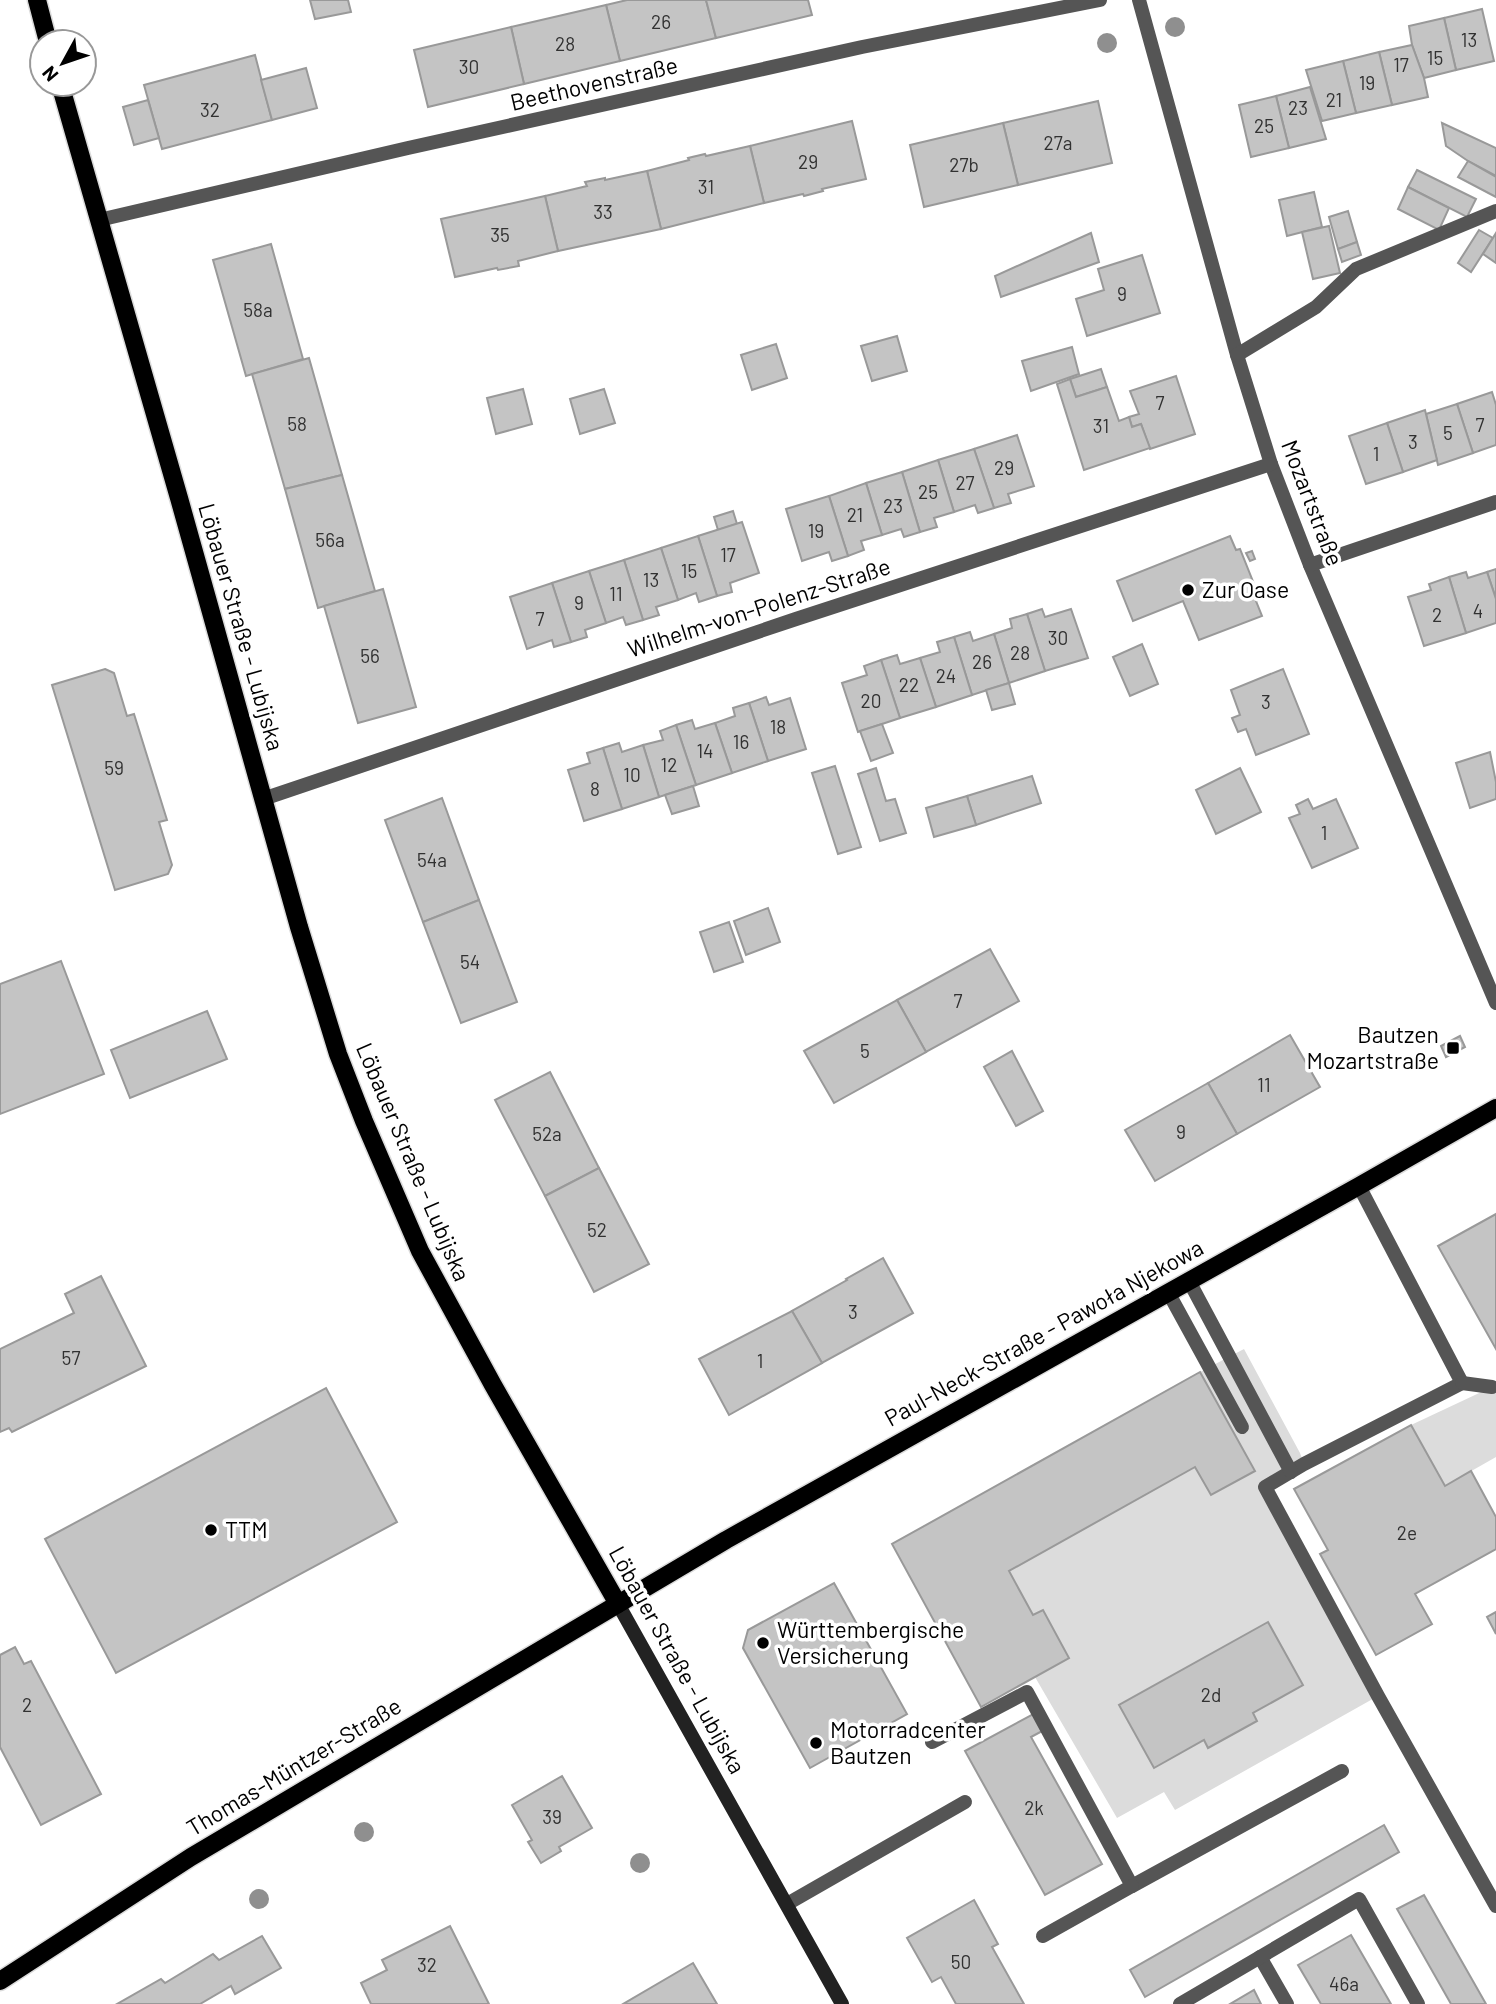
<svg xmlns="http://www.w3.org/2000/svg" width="1496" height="2004" font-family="Barlow,sans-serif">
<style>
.green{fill:#dcdcdc}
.building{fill:#c4c4c4;stroke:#999;stroke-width:2}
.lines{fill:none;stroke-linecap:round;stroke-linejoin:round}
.primary-casing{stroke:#dbdbdb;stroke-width:21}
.lane{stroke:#555;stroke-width:14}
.street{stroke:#555;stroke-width:14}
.secondary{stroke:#222;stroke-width:14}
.primary{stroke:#000;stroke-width:18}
.tree{fill:#8f8f8f}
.poi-dot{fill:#000;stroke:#fff;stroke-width:2.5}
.labels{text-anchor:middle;stroke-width:7;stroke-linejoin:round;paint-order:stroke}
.number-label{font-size:19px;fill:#313131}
.street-label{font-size:23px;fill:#000;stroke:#fff}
.poi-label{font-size:23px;fill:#000;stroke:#fff;text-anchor:start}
</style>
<rect width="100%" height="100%" fill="#fff"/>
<g class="green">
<polygon points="1244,1349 1300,1453 1304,1464 1265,1487 1378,1696 1175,1810 1164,1792 1117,1818 1035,1677 1069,1658 1043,1610 1033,1615 1009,1571 1195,1467 1254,1470 1200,1372"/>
<polygon points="1492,1387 1496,1391 1496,1457 1445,1486 1411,1425"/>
</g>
<g class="building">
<polygon points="310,0 348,0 351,12 315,19"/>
<polygon points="627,0 706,0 716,38 620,61 606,5"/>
<polygon points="706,0 808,0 812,15 716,38"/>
<polygon points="606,5 620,61 524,84 511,27"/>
<polygon points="1482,9 1494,61 1456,70 1444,18"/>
<polygon points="1444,18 1456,70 1424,78 1412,45 1409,26"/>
<polygon points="511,27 524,84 428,107 414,50"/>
<polygon points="1412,45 1424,78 1428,97 1392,105 1379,52"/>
<polygon points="1379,52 1392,105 1356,113 1343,61"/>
<polygon points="255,55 272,120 162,149 144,85"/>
<polygon points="1343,61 1356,113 1322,121 1306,70"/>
<polygon points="306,68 317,108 272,120 261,80"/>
<polygon points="1310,87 1326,139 1289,148 1276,96"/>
<polygon points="1276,96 1289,148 1251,157 1239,105"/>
<polygon points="148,100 159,138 134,145 123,107"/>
<polygon points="1098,101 1112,163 1018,185 1003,123"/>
<polygon points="852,121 866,179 822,189 823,191 804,196 803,194 764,203 750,146"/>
<polygon points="1003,123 1018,185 924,207 910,145"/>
<polygon points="1442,123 1496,148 1496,176 1468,161 1446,146"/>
<polygon points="750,146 764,203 661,229 647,171 689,160 688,158 705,154 706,156"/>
<polygon points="1468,161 1496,177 1496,197 1458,177"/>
<polygon points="1417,170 1476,199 1467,217 1408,187"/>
<polygon points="647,171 661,229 558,251 545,196 587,186 585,182 605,178 605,180"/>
<polygon points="1408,187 1449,208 1439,230 1398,209"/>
<polygon points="1314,192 1322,227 1287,236 1279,200"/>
<polygon points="545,196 558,251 518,261 519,266 498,270 497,268 455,277 441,219"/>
<polygon points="1348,211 1357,242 1338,249 1329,217"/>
<polygon points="1329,226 1340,273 1313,279 1302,232"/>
<polygon points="1479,230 1493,238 1471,272 1458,263"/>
<polygon points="1091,233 1099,262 1001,297 995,276"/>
<polygon points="1496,233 1496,263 1483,254"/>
<polygon points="1357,242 1361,255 1342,262 1338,249"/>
<polygon points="271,244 303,359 246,376 213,260"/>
<polygon points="1142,255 1160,313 1087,336 1076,299 1104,290 1098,269"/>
<polygon points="897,336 907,371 872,381 861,346"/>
<polygon points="776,344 787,378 752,390 741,355"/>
<polygon points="1072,347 1079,374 1031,391 1022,361"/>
<polygon points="309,358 342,475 285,489 252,374"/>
<polygon points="1101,369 1107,387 1076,397 1070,379"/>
<polygon points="1176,376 1195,434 1150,449 1141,424 1132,427 1129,417 1139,414 1130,391"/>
<polygon points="1070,379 1076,397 1107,387 1119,421 1129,417 1132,427 1141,424 1150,448 1084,470 1057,384"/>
<polygon points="523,389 532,424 496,434 487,398"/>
<polygon points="604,389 615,423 580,434 570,399"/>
<polygon points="1492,392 1496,405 1496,445 1473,453 1457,404"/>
<polygon points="1457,404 1473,453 1438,465 1426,414"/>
<polygon points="1425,410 1437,460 1403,472 1387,423"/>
<polygon points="1387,423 1403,472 1366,484 1349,436"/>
<polygon points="1017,435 1034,486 1008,494 1011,503 994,508 974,449"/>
<polygon points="974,449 994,508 978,513 975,505 954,512 938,460"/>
<polygon points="938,460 954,512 934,518 937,527 920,532 902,472"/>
<polygon points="902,472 920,532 904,537 901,529 882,535 866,483"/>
<polygon points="342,475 375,591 318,608 285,489"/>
<polygon points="866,483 882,535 861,541 864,550 848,556 829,496"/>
<polygon points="829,496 848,556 832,561 829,552 802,561 786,509"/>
<polygon points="733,511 737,524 718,530 714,517"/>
<polygon points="742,522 759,573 730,583 732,592 717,596 698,536"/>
<polygon points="698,536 717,596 699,602 696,593 678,600 661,548"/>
<polygon points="1230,536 1236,550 1240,549 1260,599 1256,601 1262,616 1199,640 1183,601 1133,621 1117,581"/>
<polygon points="661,548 678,600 656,607 659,615 643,620 624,560"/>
<polygon points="1252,551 1255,559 1250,561 1246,553"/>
<polygon points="624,560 643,620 626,625 623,617 606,623 589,571"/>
<polygon points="1496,569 1496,599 1487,572"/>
<polygon points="589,571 606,623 585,630 587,637 571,642 552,583"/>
<polygon points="1466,572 1468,578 1487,572 1496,599 1496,623 1466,633 1449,577"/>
<polygon points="1449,577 1466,633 1424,646 1408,597 1431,590 1429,584"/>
<polygon points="552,583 571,642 554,647 552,640 527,649 510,597"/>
<polygon points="383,589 416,707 358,723 324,606"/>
<polygon points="1042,609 1045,617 1071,609 1088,658 1045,671 1027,614"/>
<polygon points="1027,614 1045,671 1009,683 994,634 1012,628 1010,619"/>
<polygon points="970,632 973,641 994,634 1009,683 972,695 954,637"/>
<polygon points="954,637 972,695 936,707 920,658 940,652 937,642"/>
<polygon points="1142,644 1158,684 1130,696 1113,657"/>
<polygon points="897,655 900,664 920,658 936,707 900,718 881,660"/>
<polygon points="881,660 900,718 858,732 842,683 867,675 864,666"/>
<polygon points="105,669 114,673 127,716 134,714 167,820 159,822 172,865 168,874 115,890 52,685"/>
<polygon points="1283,669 1309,734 1256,755 1246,729 1238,732 1232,718 1240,715 1231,690"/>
<polygon points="1009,683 1015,704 992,710 986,690"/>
<polygon points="766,697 769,705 790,698 806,749 768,761 749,703"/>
<polygon points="749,703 768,761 732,773 715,723 735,716 733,708"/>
<polygon points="692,720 695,729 715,723 732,773 696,785 676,725"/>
<polygon points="882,724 893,753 871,761 860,731"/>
<polygon points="676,725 696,785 659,797 643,745 663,740 660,731"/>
<polygon points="619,743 622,752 643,745 659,797 622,809 603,748"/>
<polygon points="603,748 622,809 584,821 568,770 590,763 587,753"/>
<polygon points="1490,752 1496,782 1496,799 1470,808 1456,763"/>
<polygon points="835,766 861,847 838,854 812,773"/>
<polygon points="876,768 886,801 895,799 906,833 880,841 858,774"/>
<polygon points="1240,768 1261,812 1216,834 1196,790"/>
<polygon points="1032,776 1041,803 976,825 967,796"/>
<polygon points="693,786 699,806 672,814 665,795"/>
<polygon points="967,796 976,825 934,837 926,808"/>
<polygon points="442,798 479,900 423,922 385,820"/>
<polygon points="1308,799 1313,809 1336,799 1358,848 1312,868 1289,818 1300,814 1296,805"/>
<polygon points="479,900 517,1002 461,1023 423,922"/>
<polygon points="768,908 780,942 746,955 734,921"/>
<polygon points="729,922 743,962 714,972 700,932"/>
<polygon points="990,949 1019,1001 926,1052 897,1000"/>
<polygon points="61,961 104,1074 0,1114 0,984"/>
<polygon points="897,1000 926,1052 834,1103 804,1051"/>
<polygon points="207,1011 227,1059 130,1098 111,1050"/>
<polygon points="1290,1035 1320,1087 1237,1134 1208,1083"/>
<polygon points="1460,1036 1465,1047 1446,1057 1441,1046"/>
<polygon points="1012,1051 1043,1111 1016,1126 984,1067"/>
<polygon points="550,1072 599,1168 545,1196 495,1100"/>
<polygon points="1208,1083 1237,1134 1155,1181 1125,1130"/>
<polygon points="599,1168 649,1264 594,1292 545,1196"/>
<polygon points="1496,1214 1496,1349 1438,1246"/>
<polygon points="883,1258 913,1313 822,1363 792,1311 847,1280 846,1279"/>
<polygon points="101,1276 146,1366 12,1432 9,1428 0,1432 0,1349 74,1313 65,1294"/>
<polygon points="792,1311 822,1363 729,1415 699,1359"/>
<polygon points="1200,1372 1255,1471 1211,1495 1195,1467 1009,1571 1033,1615 1043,1610 1069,1658 981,1707 892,1544"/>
<polygon points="326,1388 397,1522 116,1673 45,1539"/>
<polygon points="1411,1425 1445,1486 1471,1471 1496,1517 1496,1549 1415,1594 1432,1624 1376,1655 1320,1554 1328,1550 1294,1489"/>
<polygon points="834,1583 907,1714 810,1768 743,1648 748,1630"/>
<polygon points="1496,1612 1496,1634 1487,1617"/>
<polygon points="1268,1622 1303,1685 1253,1713 1257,1721 1208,1748 1204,1740 1154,1768 1119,1705"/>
<polygon points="15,1647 24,1664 31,1661 101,1794 41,1825 0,1747 0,1655"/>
<polygon points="1037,1712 1046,1729 1031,1737 1102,1864 1045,1895 965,1751"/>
<polygon points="562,1776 592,1828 559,1847 561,1851 541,1863 528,1842 532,1840 512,1805"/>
<polygon points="1384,1825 1399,1852 1145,1997 1130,1970"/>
<polygon points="1424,1895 1486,2004 1451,2004 1397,1909"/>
<polygon points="974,1900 998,1944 992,1947 1024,2004 956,2004 941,1977 932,1982 907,1938"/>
<polygon points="450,1926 489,2004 371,2004 361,1983 387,1970 382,1960"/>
<polygon points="1351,1935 1391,2004 1321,2004 1298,1965"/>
<polygon points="262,1936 281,1968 235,1994 231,1986 200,2004 117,2004 161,1979 165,1983 213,1954 219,1960"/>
<polygon points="693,1963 717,2004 623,2004"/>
<polygon points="1254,1990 1261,2004 1230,2004"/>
</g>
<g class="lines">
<defs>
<g id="primary">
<polyline points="37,0 48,42"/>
<polyline points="60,84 179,498 299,927 338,1054 364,1121 420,1251 493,1385 618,1604"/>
<polyline points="0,1981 191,1857 726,1540 1359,1186 1496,1108"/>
</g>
</defs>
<use href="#primary" class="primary-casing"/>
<g class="lane">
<polyline points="1359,1186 1462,1383 1304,1464 1265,1487 1378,1696 1496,1906"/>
<polyline points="1189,1281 1291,1472"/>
<polyline points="1168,1292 1242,1427"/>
<polyline points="1462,1383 1492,1387"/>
<polyline points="932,1742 1027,1692 1132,1886 1342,1771"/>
<polyline points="787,1904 965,1802"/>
<polyline points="1043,1936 1132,1886"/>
<polyline points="1260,1957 1287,2004"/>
<polyline points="1180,2004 1359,1899 1418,2004"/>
</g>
<g class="street">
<polyline points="1139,0 1237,355 1271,464 1310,565 1496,1003"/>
<polyline points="99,220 408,148 862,47 1100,0"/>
<polyline points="1237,355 1316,307 1356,269 1496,211"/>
<polyline points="1310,565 1496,502"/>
<polyline points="263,799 796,619 1271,464"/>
</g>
<polyline class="secondary" points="618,1604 842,2004"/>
<use href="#primary" class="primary"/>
</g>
<g class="tree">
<circle cx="1175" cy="27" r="10"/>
<circle cx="1107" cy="43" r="10"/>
<circle cx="364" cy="1832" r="10"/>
<circle cx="640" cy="1863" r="10"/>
<circle cx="259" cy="1899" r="10"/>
</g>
<g class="poi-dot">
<circle cx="1188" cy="590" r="7"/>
<rect x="1446" y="1041" width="14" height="14" rx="3.5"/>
<circle cx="211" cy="1530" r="7"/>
<circle cx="763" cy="1643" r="7"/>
<circle cx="816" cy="1743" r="7"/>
</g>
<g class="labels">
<g class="number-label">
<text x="661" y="29">26</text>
<text x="1469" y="47">13</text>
<text x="565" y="51">28</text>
<text x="1435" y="65">15</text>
<text x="1401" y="72">17</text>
<text x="469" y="74">30</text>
<text x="1367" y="90">19</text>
<text x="1334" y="107">21</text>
<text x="1298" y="115">23</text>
<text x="210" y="117">32</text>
<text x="1264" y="133">25</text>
<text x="1058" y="150">27a</text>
<text x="808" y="169">29</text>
<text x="964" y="172">27b</text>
<text x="706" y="194">31</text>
<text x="603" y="219">33</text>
<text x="500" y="242">35</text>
<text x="1122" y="301">9</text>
<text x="258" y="317">58a</text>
<text x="1160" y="410">7</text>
<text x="297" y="431">58</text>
<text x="1480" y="432">7</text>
<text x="1101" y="433">31</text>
<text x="1448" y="440">5</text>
<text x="1413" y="449">3</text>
<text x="1376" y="461">1</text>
<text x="1004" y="475">29</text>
<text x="965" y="490">27</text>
<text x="928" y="499">25</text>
<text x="893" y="513">23</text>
<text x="855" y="522">21</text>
<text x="816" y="538">19</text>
<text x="330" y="547">56a</text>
<text x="728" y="562">17</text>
<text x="689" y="578">15</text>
<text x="651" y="587">13</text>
<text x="616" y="601">11</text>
<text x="579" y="610">9</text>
<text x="1478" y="618">4</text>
<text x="1437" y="622">2</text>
<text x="540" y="626">7</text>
<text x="1058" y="645">30</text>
<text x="1020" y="660">28</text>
<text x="370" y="663">56</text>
<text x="982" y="669">26</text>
<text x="946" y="683">24</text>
<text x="909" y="692">22</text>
<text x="871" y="708">20</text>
<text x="1266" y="709">3</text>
<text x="778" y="734">18</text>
<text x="741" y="749">16</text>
<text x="705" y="758">14</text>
<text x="669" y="772">12</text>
<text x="114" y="775">59</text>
<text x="632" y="782">10</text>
<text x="595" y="796">8</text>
<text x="1324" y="840">1</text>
<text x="432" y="867">54a</text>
<text x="470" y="969">54</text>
<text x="958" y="1008">7</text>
<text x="865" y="1058">5</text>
<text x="1264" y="1092">11</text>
<text x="1181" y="1139">9</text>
<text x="547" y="1141">52a</text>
<text x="597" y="1237">52</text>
<text x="853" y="1319">3</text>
<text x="71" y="1365">57</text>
<text x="760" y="1368">1</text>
<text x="1407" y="1540">2e</text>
<text x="1211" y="1702">2d</text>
<text x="27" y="1712">2</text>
<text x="1034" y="1815">2k</text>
<text x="552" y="1824">39</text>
<text x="961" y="1969">50</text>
<text x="427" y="1972">32</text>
<text x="1344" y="1991">46a</text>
</g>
<g class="street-label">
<text transform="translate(594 84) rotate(-13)" y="8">Beethovenstraße</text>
<text transform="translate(1312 503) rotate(69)" y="8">Mozartstraße</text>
<text transform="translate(759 608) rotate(-18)" y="8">Wilhelm-von-Polenz-Straße</text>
<text transform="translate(241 627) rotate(74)" y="8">Löbauer Straße - Lubijska</text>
<text transform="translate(413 1162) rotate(67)" y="8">Löbauer Straße - Lubijska</text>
<text transform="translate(1044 1333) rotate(-29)" y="8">Paul-Neck-Straße - Pawoła Njekowa</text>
<text transform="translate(677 1660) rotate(61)" y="8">Löbauer Straße - Lubijska</text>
<text transform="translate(294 1767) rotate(-31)" y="8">Thomas-Müntzer-Straße</text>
</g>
<g class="poi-label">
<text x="1202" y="598">Zur Oase</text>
<text x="1439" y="1043" text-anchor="end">Bautzen<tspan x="1439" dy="26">Mozartstraße</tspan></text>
<text x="225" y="1538">TTM</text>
<text x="777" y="1638">Württembergische<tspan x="777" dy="26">Versicherung</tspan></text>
<text x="830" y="1738">Motorradcenter<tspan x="830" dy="26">Bautzen</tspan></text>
</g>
</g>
<g transform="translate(63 63) rotate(230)"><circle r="33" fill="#ffffff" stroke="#999999" stroke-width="2"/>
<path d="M0-5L12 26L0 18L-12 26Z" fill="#000000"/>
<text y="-10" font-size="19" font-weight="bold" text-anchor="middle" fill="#000000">N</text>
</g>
</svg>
